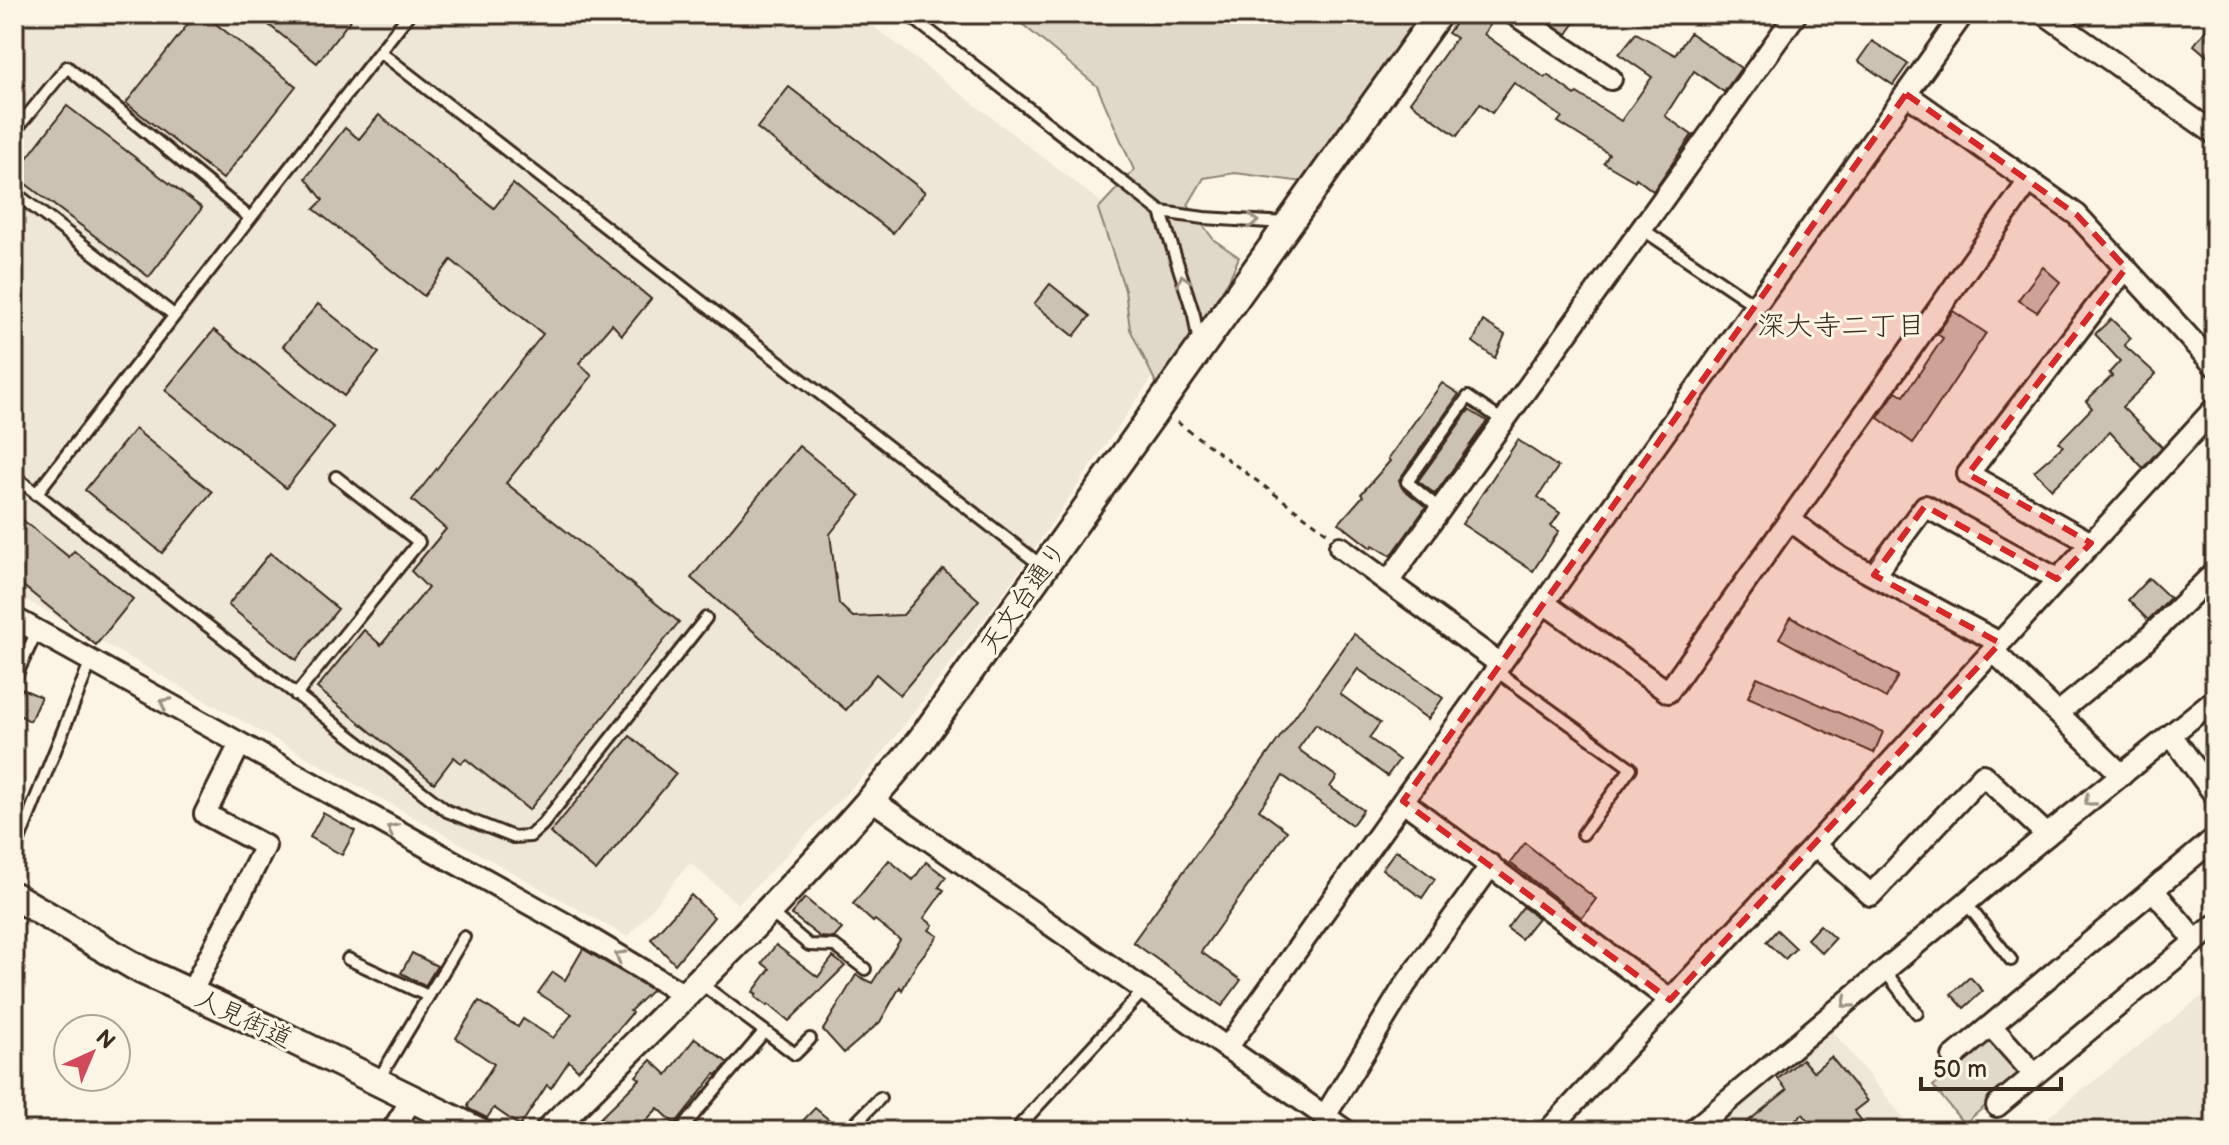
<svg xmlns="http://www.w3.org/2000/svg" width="2229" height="1145" font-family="'Balsamiq Sans','Klee One',sans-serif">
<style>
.built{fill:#eee6d6}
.green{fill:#e0d8c8;stroke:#8e8173;stroke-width:2}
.building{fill:#ccc2b3;stroke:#3b2a1e;stroke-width:2}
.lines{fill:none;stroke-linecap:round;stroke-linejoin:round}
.lane-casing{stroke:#3b2a1e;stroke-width:16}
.street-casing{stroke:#3b2a1e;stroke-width:26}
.secondary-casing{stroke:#3b2a1e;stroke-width:32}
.path{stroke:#3b2a1e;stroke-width:3;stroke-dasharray:6 6;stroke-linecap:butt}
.lane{stroke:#fcf5e5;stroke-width:10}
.street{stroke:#fcf5e5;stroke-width:20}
.secondary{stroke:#fcf5e5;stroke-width:26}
.oneway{stroke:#9c9082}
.marked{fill:#d62828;fill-opacity:0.2;stroke:#d62828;stroke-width:6;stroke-dasharray:16 10;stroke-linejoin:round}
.labels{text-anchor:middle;stroke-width:6;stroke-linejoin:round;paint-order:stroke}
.street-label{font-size:26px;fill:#3b2a1e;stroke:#fcf5e5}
.neighbourhood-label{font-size:28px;fill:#3b2a1e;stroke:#fcf5e5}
</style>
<rect width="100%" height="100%" fill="#fcf5e5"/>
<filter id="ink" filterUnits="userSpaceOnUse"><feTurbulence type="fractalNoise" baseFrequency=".0125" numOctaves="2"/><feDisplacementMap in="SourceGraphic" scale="16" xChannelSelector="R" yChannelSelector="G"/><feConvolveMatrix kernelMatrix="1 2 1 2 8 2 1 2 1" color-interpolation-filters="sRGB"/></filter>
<g filter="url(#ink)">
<g class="built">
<polygon points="14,14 858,14 1169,255 1192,320 999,599 872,767 738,904 690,863 628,937 14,593"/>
<polygon points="2215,986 2215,1131 2057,1131 2047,1118"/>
<polygon points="1831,1029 1914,1131 1705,1131"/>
</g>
<g class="green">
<polygon points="1010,14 1424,14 1311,183 1235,173 1204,178 1188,205 1214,240 1239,257 1229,280 1158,387 1130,329 1125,290 1098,209 1134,170 1097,86"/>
<polygon points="1993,1037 2023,1074 1964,1124 1933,1086"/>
</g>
<g class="building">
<polygon points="196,14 203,14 296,86 223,179 126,103"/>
<polygon points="255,14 355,14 317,63"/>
<polygon points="1462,14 1474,14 1490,25 1484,34 1545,78 1548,75 1575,95 1577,93 1621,121 1652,77 1619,54 1636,33 1675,55 1690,33 1741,68 1724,92 1694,71 1665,116 1692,135 1653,191 1636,178 1635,181 1604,163 1609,154 1558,122 1562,117 1514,83 1492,113 1480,104 1457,136 1410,102 1456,38 1448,33"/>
<polygon points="1537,14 1581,14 1567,34"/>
<polygon points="2215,18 2215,63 2194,45"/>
<polygon points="1872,41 1908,64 1893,85 1858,61"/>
<polygon points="789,87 925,192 893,233 757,128"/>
<polygon points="67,106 202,208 149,277 14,175"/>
<polygon points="379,115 494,208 513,184 651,299 622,335 612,324 579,363 592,376 506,483 679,622 529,810 466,759 461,763 454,757 434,783 317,688 364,630 381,645 428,588 411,571 446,529 412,500 543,334 451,260 424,296 314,209 323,200 306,178 345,128 359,139"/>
<polygon points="2043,267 2060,282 2037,312 2018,300"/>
<polygon points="1050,284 1090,316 1074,336 1034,304"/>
<polygon points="318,304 379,353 344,396 283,346"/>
<polygon points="1953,311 1986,333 1913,443 1878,418 1896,391 1904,396 1943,338 1937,334"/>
<polygon points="2111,319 2131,338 2124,345 2156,374 2122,407 2162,447 2143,468 2110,432 2052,489 2034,471 2063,446 2059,442 2092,408 2086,401 2112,376 2109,373 2120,361 2095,334"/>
<polygon points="1483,321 1505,335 1495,358 1473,342"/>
<polygon points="214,330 334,428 286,488 165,390"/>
<polygon points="1442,383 1459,394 1399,480 1402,488 1426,507 1391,556 1373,545 1371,548 1339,523 1363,496 1361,494 1390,461 1388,459"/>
<polygon points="1469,410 1487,421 1435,494 1418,481"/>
<polygon points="135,429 212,492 162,553 85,490"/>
<polygon points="1518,440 1558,467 1538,497 1560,513 1551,526 1559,531 1533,571 1462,524"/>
<polygon points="799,446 860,496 830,534 839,604 853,617 903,615 943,569 979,600 900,695 876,674 846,710 691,578"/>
<polygon points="14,513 69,557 74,551 133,599 96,645 23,586 14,597"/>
<polygon points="270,553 338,609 296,660 228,605"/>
<polygon points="2149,578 2170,598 2148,620 2128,600"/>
<polygon points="1791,617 1898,676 1886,698 1779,638"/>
<polygon points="1354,634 1443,698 1428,719 1358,669 1340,694 1380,723 1369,738 1399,760 1387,776 1316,724 1298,749 1337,777 1330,787 1363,810 1352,825 1283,776 1259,810 1287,831 1201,952 1241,980 1222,1006 1133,942"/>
<polygon points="1757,677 1883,732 1874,753 1748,697"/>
<polygon points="20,688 41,697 30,721 14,712 14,702"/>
<polygon points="630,736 676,774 596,871 550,833"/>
<polygon points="323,813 355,831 342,855 310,837"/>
<polygon points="1525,843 1596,899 1582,918 1510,863"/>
<polygon points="1396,850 1435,879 1422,898 1382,869"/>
<polygon points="889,860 913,880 926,862 946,877 939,887 944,890 924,918 933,925 929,930 938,936 917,963 902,990 900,987 880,1022 844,1053 823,1030 856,975 872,983 900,940 875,920 873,922 853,904"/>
<polygon points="691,895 714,917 675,964 651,939"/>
<polygon points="805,898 842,929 834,938 820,937 791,914"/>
<polygon points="1523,907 1538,918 1521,939 1507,928"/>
<polygon points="1820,925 1835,939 1822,953 1807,939"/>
<polygon points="1777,930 1796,948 1785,959 1766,942"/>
<polygon points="776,945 818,977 833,957 845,966 789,1021 768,1004 767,1006 755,997 757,994 753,992 770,969 762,963"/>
<polygon points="583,949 652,990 630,1011 632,1013 616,1032 578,1070 569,1061 551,1088 547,1085 520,1126 494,1108 487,1118 469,1109 468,1105 494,1064 456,1038 479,1001 518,1027 523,1019 553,1038 572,1014 538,993 553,972 565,980"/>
<polygon points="412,953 437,966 425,986 401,973"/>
<polygon points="1970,977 1983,991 1964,1008 1951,994"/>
<polygon points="695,1038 728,1063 717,1075 715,1074 675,1124 658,1108 636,1131 587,1131 640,1079 636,1076 651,1060 667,1075"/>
<polygon points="1831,1057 1867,1101 1854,1111 1870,1131 1816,1131 1803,1114 1782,1131 1736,1131 1787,1090 1778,1079 1802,1059 1813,1072"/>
<polygon points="815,1108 840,1129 840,1131 793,1131"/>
</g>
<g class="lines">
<defs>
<g id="lane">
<polyline points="908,14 1161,212 1204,218 1287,223"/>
<polyline points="380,52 1042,566"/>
<polyline points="14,132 67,67 250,218"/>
<polyline points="14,192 174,315"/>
<polyline points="1161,212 1194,315 1199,344"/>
<polyline points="1642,229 1755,305"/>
<polyline points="14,476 447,811 513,837 530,836 543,824 706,618"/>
<polyline points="36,494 409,14"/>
<polyline points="1440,509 1407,482 1468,397 1503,421"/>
<polyline points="1495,670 1631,768 1583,834"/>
<polyline points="14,680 37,631"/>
<polyline points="296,695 419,542 336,477"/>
<polyline points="14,853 91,661"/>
<polyline points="1966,903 2011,960"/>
<polyline points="770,912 809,945 835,946 865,969"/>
<polyline points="348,959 428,996"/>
<polyline points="1885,971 1917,1013"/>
<polyline points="700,983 795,1054 810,1039"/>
<polyline points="377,1082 464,937"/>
<polyline points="1021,1124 1144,990"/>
<polyline points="680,1131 764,1032"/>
<polyline points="848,1131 880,1098"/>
</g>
<g id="street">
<polyline points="1514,14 1611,79"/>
<polyline points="2045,14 2215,134"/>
<polyline points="1906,94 2077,215 2215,366"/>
<polyline points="1790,520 1841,558 2000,643"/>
<polyline points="2091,543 1968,474 2126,268"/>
<polyline points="1340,547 1500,664"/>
<polyline points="1874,575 1925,506 2057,579"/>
<polyline points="1388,582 1796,14"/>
<polyline points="1544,603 1668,692 2029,181"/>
<polyline points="14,618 571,927 686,996"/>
<polyline points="1993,651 2122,775"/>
<polyline points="2058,713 2140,646 2215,572"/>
<polyline points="2171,735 2215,795"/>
<polyline points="872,800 1346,1131"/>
<polyline points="1403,801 1670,1000"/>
<polyline points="1815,845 1871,895 1983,775 2047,835"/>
<polyline points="2163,881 2153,890 2196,941"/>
<polyline points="191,993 265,846 205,814 240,744"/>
<polyline points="1991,1026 2034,1074"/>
<polyline points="1227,1048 1963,14"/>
<polyline points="1953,1057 2215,838"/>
<polyline points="1997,1106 2215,925"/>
<polyline points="1325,1116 1405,985 1491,865"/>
<polyline points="392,1131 412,1099"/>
<polyline points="1548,1131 1815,845 2215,408"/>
<polyline points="1692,1131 2047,835 2215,699"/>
</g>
<g id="secondary">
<polyline points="14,896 141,970 276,1032 478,1131"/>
<path d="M549,1131C676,1003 807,880 921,740L1438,14"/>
</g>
</defs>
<use href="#lane" class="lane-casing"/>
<use href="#street" class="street-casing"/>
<use href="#secondary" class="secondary-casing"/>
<polyline class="path" points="1177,422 1329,534"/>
<use href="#lane" class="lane"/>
<use href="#street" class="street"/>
<use href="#secondary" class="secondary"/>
</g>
<defs><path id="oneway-chevron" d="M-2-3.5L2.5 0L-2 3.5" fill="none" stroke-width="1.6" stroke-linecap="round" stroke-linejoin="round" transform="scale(2)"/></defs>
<g class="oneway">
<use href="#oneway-chevron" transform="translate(1253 221) rotate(3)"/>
<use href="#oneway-chevron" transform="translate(1183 280) rotate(-107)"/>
<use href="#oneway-chevron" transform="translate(165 703) rotate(-151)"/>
<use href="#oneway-chevron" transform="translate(2089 801) rotate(141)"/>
<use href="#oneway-chevron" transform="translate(392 829) rotate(-151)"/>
<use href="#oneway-chevron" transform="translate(620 956) rotate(-150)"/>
<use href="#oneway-chevron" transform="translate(1847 1003) rotate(140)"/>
</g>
</g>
<path class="marked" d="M1906,94L2077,215L2126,268L1968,474L2091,543L2057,579L1925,506L1874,575L2000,643L1670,1000L1403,801Z"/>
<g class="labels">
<g class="street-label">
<text transform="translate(1023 597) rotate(-55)" y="9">天文台通り</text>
<text transform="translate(244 1018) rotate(25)" y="9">人見街道</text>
</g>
<g class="neighbourhood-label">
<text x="1841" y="335">深大寺二丁目</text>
</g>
</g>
<rect width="2229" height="1145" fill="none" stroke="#fcf5e5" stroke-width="48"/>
<rect x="24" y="24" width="2181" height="1097" fill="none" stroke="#3b2a1e" stroke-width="3" filter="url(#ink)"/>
<g transform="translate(92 1053) rotate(44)"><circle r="38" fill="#fcf5e5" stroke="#afa495" stroke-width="2"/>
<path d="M0-6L14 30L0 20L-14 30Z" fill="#d1495b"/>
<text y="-12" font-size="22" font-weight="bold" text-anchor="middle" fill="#3b2a1e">N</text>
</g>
<path d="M1921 1077v12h140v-12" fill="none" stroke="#3b2a1e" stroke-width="4"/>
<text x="1933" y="1077" font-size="24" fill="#3b2a1e" stroke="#fcf5e5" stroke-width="6" paint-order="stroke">50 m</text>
</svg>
